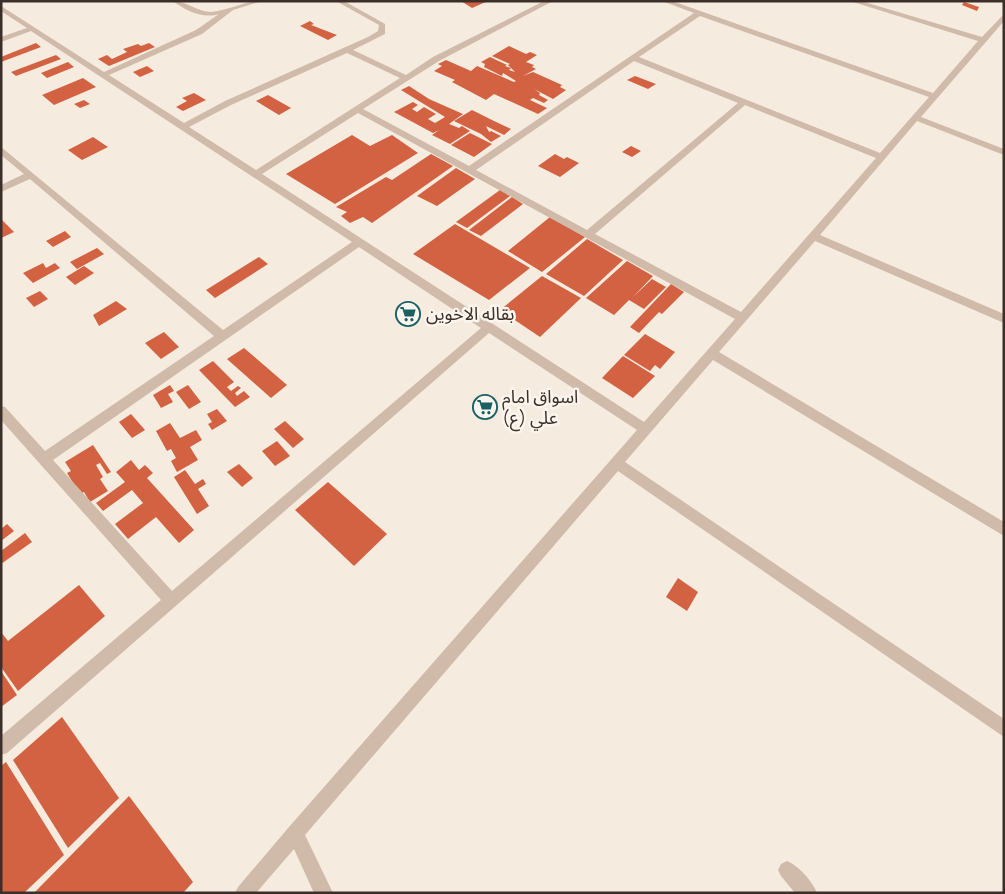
<svg xmlns="http://www.w3.org/2000/svg" width="1005" height="894" font-family="Manrope,'Noto Sans Arabic',sans-serif">
<style>
.building{fill:#d26241}
.lines{fill:none;stroke-linecap:round;stroke-linejoin:round}
.minor{fill:#d0baa9;fill-rule:evenodd}
.labels{text-anchor:middle;stroke-width:5;stroke-linejoin:round;paint-order:stroke}
.poi-label{font-size:18px;fill:#3c2f2a;stroke:#fcf5ed;text-anchor:start}
</style>
<rect width="100%" height="100%" fill="#f5ebdf"/>
<g class="building">
<polygon points="461,1 488,1 472,8"/>
<polygon points="964,2 979,7 977,11 962,5"/>
<polygon points="310,21 314,24 311,25 337,35 328,40 300,26"/>
<polygon points="36,43 41,47 1,62 1,57"/>
<polygon points="149,43 155,47 109,66 98,59 107,55 112,59 127,52 123,49 138,44 141,46"/>
<polygon points="509,46 526,54 530,52 537,55 526,62 534,65 532,67 536,69 523,76 529,77 523,76 533,72 562,85 560,87 566,90 553,99 534,89 540,93 539,95 548,100 544,103 533,98 530,100 547,108 538,114 494,94 486,100 452,82 455,80 434,71 442,66 438,64 446,60 471,71 477,66 514,82 516,81 503,73 502,76 484,67 485,64 481,62 490,57 507,65 505,66 511,68 509,70 515,72 508,65 510,64 492,56"/>
<polygon points="56,55 61,59 16,76 11,72"/>
<polygon points="68,62 74,67 47,78 41,73"/>
<polygon points="147,66 154,71 140,77 133,72"/>
<polygon points="635,76 656,84 648,89 627,80"/>
<polygon points="83,78 96,87 54,105 42,95"/>
<polygon points="409,86 429,99 463,114 449,124 459,128 462,126 470,131 450,144 432,135 439,130 433,133 394,112 413,102 418,105 412,109 417,112 424,107 436,114 428,119 435,123 445,117 401,90"/>
<polygon points="194,93 206,100 183,111 176,107 187,101 182,98"/>
<polygon points="268,95 291,108 279,115 256,101"/>
<polygon points="84,100 90,104 80,108 74,104"/>
<polygon points="472,110 494,121 511,129 504,135 486,126 489,132 491,131 501,136 491,142 481,134 454,121"/>
<polygon points="470,133 492,144 474,157 451,145"/>
<polygon points="352,135 370,146 392,135 418,153 335,204 286,174"/>
<polygon points="93,137 108,147 82,160 68,150"/>
<polygon points="631,146 641,151 632,157 622,152"/>
<polygon points="431,154 453,166 372,223 363,217 350,223 341,216 347,212 336,207 386,177 392,180"/>
<polygon points="555,154 564,159 567,157 579,163 560,177 538,166"/>
<polygon points="456,168 475,179 437,206 417,196"/>
<polygon points="500,190 510,196 467,228 456,222"/>
<polygon points="512,197 523,204 481,236 469,230"/>
<polygon points="550,217 585,237 542,272 508,251"/>
<polygon points="1,219 14,232 1,238"/>
<polygon points="455,224 530,268 489,300 413,254"/>
<polygon points="65,231 71,237 53,247 46,241"/>
<polygon points="587,239 623,260 584,296 546,274"/>
<polygon points="97,248 104,254 77,269 70,262"/>
<polygon points="259,257 268,264 215,298 206,290"/>
<polygon points="627,261 653,276 633,297 652,279 666,287 644,309 629,300 614,315 586,298"/>
<polygon points="43,263 46,268 55,263 60,268 33,283 23,273"/>
<polygon points="84,266 94,273 75,285 66,277"/>
<polygon points="542,276 581,298 540,337 500,310"/>
<polygon points="671,284 684,292 662,314 659,312 639,333 630,327"/>
<polygon points="40,291 48,299 34,307 26,298"/>
<polygon points="116,301 127,309 99,326 93,315"/>
<polygon points="164,332 179,347 161,359 145,343"/>
<polygon points="645,334 675,352 660,369 655,365 650,371 624,355"/>
<polygon points="244,348 287,385 271,398 227,359"/>
<polygon points="623,356 655,376 633,398 602,378"/>
<polygon points="213,361 234,382 227,387 231,391 238,386 241,388 235,393 237,396 244,391 250,397 235,407 199,370"/>
<polygon points="170,385 174,391 168,394 173,402 161,408 153,395"/>
<polygon points="188,385 201,402 189,409 176,392"/>
<polygon points="217,409 227,421 212,430 208,424 212,422 207,414"/>
<polygon points="131,414 145,430 132,438 119,422"/>
<polygon points="285,421 304,439 293,448 274,429"/>
<polygon points="170,423 180,438 196,430 202,440 190,447 198,460 177,472 171,461 176,458 171,449 167,451 156,431"/>
<polygon points="277,441 290,456 275,466 262,451"/>
<polygon points="93,445 111,472 107,474 100,463 96,465 103,477 100,479 108,491 90,502 84,492 80,494 67,473 71,471 65,462"/>
<polygon points="131,460 139,470 145,465 153,473 147,478 194,530 179,543 156,517 128,539 115,524 143,503 132,490 103,511 96,503 125,482 116,472"/>
<polygon points="239,464 253,478 242,487 227,472"/>
<polygon points="185,470 195,484 203,479 206,484 198,489 209,506 197,514 174,477"/>
<polygon points="328,482 387,534 354,566 295,510"/>
<polygon points="7,524 14,531 1,541 1,529"/>
<polygon points="25,533 32,542 1,564 1,551"/>
<polygon points="678,578 698,592 687,611 666,597"/>
<polygon points="79,585 105,616 18,691 1,667 1,632 8,641"/>
<polygon points="1,671 17,695 1,707"/>
<polygon points="62,717 119,798 68,848 13,760"/>
<polygon points="6,762 64,855 24,893 1,893 1,766"/>
<polygon points="129,796 193,882 183,893 34,893"/>
</g>
<g class="lines">
<g class="minor">
<path d="M173,1C187,1 197,12 211,12C228,11 244,1 262,1L233,10L202,34L109,75L184,123L225,101L368,37L378,31L379,25L336,1H344L385,24V34L353,50L406,75L433,57L544,1H553L439,61L363,109L469,166L694,13L662,1H672L933,93L978,41L850,1H861L982,37L1004,14V21L921,117L1004,149V155L917,121L820,235L1004,314V323L815,241L719,352L1004,522V536L713,360L625,462L1004,719V737L618,471L305,835L333,893H314L294,849L256,893H235L238,887L289,827L637,430L489,333L7,753L1,755V736L161,600L1,420V406L5,407L45,451L214,336L30,179L1,192V185L24,174L1,155V147L223,330L352,242L31,31L1,42V37L27,28L1,11V6L104,72L196,30L219,14C203,19 186,11 173,1ZM700,16L929,97L880,153L639,57ZM347,53L400,78L256,170L189,127L231,105ZM634,61L738,103L587,230L476,170ZM745,105L876,158L741,312L595,234ZM358,113L735,319L644,422L262,174ZM359,247L481,328L172,591L53,460Z"/>
<path d="M787,861C799,866 812,881 817,893H795L781,876L778,870L781,864Z"/>
</g>
</g>
<defs>
<symbol id="supermarket-ring" viewBox="-11 -11 22 22"><circle r="9.5" fill="#fcf5ed" stroke="#1a5f63" stroke-width="1.5"/><path d="M-6-5.5h2.5l.6 2H6L4.5 2H-2.5L-4.4-4H-6ZM-1.5 3.2a1.3 1.3 0 1 0 .1 0ZM3 3.2a1.3 1.3 0 1 0 .1 0Z" fill="#1a5f63"/></symbol>
</defs>
<g fill-rule="evenodd">
<use href="#supermarket-ring" x="394" y="300" width="28" height="28"/>
<use href="#supermarket-ring" x="471" y="393" width="28" height="28"/>
</g>
<g class="labels">
<g class="poi-label">
<text x="426" y="320">بقاله الاخوين</text>
<text x="502" y="403">اسواق امام<tspan x="502" dy="21">علي (ع)</tspan></text>
</g>
</g>
<rect width="1005" height="894" fill="none" stroke="#3c2f2a" stroke-width="5"/>
</svg>
